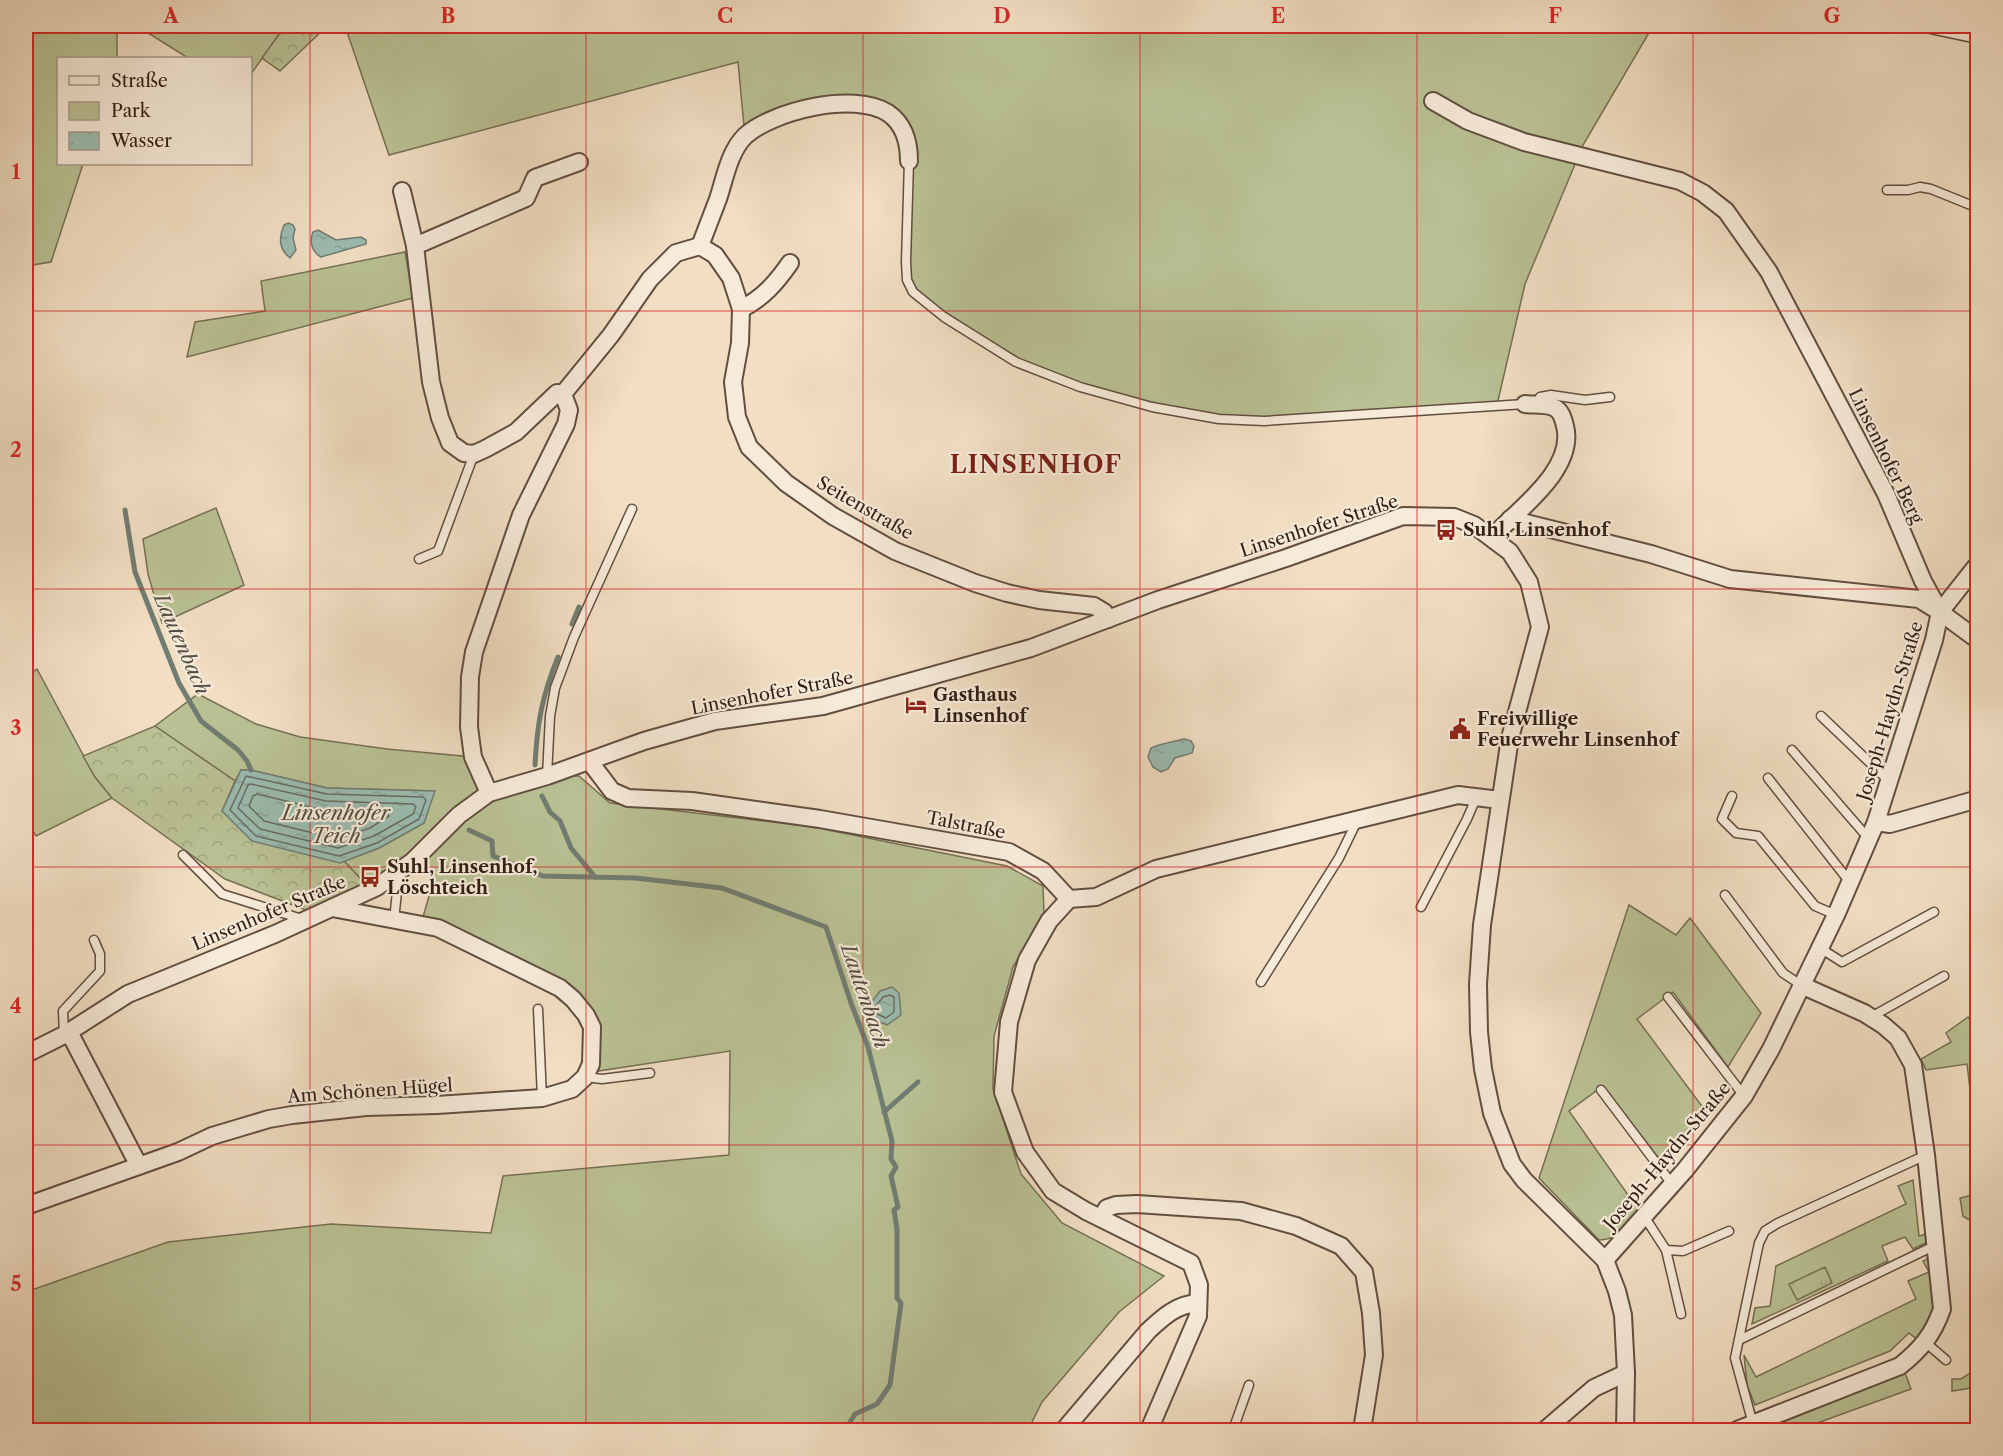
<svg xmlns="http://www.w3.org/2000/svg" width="2003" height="1456" font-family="'Libre Caslon Text',serif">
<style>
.green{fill:#b9c194;stroke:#767054;stroke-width:1.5}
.forest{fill:url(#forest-crowns);stroke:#767054;stroke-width:1.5}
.park{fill:url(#park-tufts);stroke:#767054;stroke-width:1.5}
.water{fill:url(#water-ripples);stroke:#717d72;stroke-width:1.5}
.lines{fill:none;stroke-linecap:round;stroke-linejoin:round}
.shore{stroke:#666d62;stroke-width:1.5}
.stream{stroke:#717d72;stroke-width:5}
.lane-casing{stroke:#624e40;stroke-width:11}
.street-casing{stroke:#624e40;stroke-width:20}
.lane{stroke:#f6ead8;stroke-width:8}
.street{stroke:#f6ead8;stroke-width:16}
.grid{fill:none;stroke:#d62828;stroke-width:1.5;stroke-opacity:0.55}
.labels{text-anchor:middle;stroke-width:4.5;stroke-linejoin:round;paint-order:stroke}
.street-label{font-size:18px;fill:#321e14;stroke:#f6ead8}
.poi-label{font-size:18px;font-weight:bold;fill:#321e14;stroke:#f6ead8;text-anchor:start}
.water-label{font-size:20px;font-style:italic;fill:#524d43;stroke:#f6ead8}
.district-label{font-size:24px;font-weight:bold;letter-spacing:1.5px;fill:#7a1f14;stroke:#f6ead8}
.neatline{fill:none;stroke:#d62828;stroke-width:2}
.grid-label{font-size:20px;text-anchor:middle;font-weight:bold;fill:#d62828}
</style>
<defs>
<pattern id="forest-crowns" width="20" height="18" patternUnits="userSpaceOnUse" patternTransform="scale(1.5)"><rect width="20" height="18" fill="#b9c194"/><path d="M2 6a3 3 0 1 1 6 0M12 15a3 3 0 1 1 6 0" fill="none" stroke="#a0a57f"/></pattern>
<pattern id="park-tufts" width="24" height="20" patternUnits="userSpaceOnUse" patternTransform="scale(1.5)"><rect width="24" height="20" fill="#b9c194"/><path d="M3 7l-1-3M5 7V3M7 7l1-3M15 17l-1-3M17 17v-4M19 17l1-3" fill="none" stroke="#a0a57f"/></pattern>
<pattern id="water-ripples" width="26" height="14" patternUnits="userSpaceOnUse" patternTransform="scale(1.5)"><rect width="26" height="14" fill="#9bbcb0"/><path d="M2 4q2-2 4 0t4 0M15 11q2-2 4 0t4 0" fill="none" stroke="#86a196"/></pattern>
</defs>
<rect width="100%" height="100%" fill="#f1dec3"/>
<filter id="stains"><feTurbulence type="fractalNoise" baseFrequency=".00333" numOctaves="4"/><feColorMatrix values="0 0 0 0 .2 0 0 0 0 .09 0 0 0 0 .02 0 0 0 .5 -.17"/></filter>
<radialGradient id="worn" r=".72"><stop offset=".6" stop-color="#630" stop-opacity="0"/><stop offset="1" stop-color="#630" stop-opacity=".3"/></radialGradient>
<g class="green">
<polygon points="26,26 117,26 117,58 58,58 58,164 83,164 51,262 26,266"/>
<polygon points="137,26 285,26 251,74 250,58 188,58"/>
<polygon points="345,26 1653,26 1583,145 1525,284 1497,405 1264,421 1152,407 1016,362 913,292 907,280 909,161 888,114 822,106 745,137 738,62 389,155"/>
<polygon points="405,252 413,298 187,357 195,322 265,311 261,281"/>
<polygon points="216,508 244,585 162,623 148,574 143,539"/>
<polygon points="37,669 95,777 112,798 36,836 26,820 26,676"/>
<polygon points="198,694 256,724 300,737 387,749 473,757 489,793 547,776 579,776 610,803 808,826 1007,866 1043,886 1044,914 1013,967 994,1036 993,1089 1021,1174 1062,1223 1164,1276 1119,1312 1042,1402 1028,1430 26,1430 26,1292 168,1242 331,1224 491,1233 503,1176 729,1155 730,1051 585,1073 587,1029 558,993 423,917 432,886 423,852 371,890 344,861 379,848 424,823 434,791 327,788 251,770 241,770 235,781 155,726"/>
<path d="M1629,905L1676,935L1690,918L1761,1013L1728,1067L1673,992L1637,1019L1707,1113L1664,1165L1603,1086L1569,1111L1640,1212C1628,1225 1618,1240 1599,1240L1539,1178Z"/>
<polygon points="1968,1017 1977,1029 1977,1149 1967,1064 1926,1070 1921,1059 1951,1042 1946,1033"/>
<polygon points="1913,1180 1919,1236 1930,1233 1928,1242 1913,1249 1905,1237 1882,1246 1888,1261 1752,1324 1755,1308 1770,1306 1776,1266 1906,1204 1898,1186"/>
<polygon points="1977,1194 1978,1194 1977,1225 1963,1216 1960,1198"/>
<polygon points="1927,1259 1934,1263 1938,1300 1919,1341 1909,1333 1890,1351 1755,1405 1747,1385 1744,1355 1756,1377 1916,1299 1908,1281 1929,1272 1923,1261"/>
<polygon points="1904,1370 1911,1389 1798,1430 1752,1430"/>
<polygon points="1975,1370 1977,1370 1977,1387 1952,1391 1952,1379 1961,1379"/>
</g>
<g class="forest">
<polygon points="285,26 327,26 280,71 262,58"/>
<polygon points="155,726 235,781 222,811 344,861 371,890 311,912 225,879 112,798 95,777 83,756"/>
</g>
<polygon class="park" points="1825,1267 1832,1283 1797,1300 1789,1284"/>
<g class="water">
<path d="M288,223L293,225L295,229L293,238L296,250L290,258C278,248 279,238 284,225Z"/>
<path d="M318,230L336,240L361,237L366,240V244L321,257C312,252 309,242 313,232Z"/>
<path d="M1184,739L1191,741L1194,746L1192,753L1175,758L1168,769L1161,772L1153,767L1148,757L1151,748C1163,743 1172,742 1184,739Z"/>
<polygon points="241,770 251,770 327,788 435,791 424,823 379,848 340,863 252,841 222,811"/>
<polygon points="892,987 899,993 901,1015 887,1025 870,1018 868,1007 880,991"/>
</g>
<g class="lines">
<g class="shore">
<polygon points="246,776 327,794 423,797 426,800 419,819 377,843 339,856 256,836 230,810"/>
<polygon points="251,784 326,801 413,804 416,807 413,814 374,836 338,848 260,829 238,808 248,785"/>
<polygon points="257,794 323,810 386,812 389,816 370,828 338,839 264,821 249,806 253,796"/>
<polygon points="890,995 894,997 894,1012 886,1018 877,1014 875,1007 883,997"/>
</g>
<g class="stream">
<polyline points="125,510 135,572 179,683 201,721 238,750 247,761 251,770"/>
<polyline points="572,624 579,607"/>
<path d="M535,765C537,724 542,696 558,657"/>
<polyline points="542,796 550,812 560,821 571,848 595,877"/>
<polyline points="469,830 492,841 493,856 543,876 636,878 722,888 826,927 851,1003 868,1047 892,1141 891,1159 896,1167 891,1176 898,1207 894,1210 897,1229 897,1298 901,1303 890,1385 877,1404 855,1414 845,1430"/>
<polyline points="884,1112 918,1082"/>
</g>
<defs>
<g id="lane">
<polyline points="1917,26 1978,39"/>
<polyline points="909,161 906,262 907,280 913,292 944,317 1016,362 1080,387 1152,407 1219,419 1264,421 1525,404"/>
<polyline points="1887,190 1908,190 1920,187 1931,189 1978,208"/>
<polyline points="1537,405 1540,397 1551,395 1585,400 1610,397"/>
<polyline points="419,559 438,551 474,454"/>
<polyline points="1821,716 1889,781"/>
<polyline points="1792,750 1869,839"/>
<polyline points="547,776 550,716 555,688 574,637 632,509"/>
<polyline points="1768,778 1849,881"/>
<polyline points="1732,796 1722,819 1736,833 1758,836 1815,906 1836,915"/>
<polyline points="183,855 222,894 302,919"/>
<polyline points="1725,895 1783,973 1801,985"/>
<polyline points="1421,907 1467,819 1477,796"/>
<polyline points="394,920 399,873"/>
<polyline points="1820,948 1842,962 1934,912"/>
<polyline points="1261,982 1339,858 1358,819"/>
<polyline points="1668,997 1744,1096"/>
<polyline points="538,1009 542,1098"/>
<polyline points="1871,1017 1944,976"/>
<polyline points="64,1035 63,1011 100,971 100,954 94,940"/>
<polyline points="585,1077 602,1079 650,1073"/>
<polyline points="1601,1090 1672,1184"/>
<polyline points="1644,1216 1666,1250 1681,1314"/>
<polyline points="1666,1250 1683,1251 1729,1231"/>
<polyline points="1739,1340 1936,1245"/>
<polyline points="1925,1342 1946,1360"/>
<polyline points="1753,1424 1735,1358 1759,1243 1765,1231 1778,1223 1926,1155"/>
<polyline points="1233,1430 1249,1385"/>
</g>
<g id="street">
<polyline points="1433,101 1468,121 1524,142 1680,181 1703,193 1726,211 1769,272 1886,494 1923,581 1940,612"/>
<polyline points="402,191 415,246 431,382 440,418 450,443 464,453 474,454 485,449 516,432 557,393 563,394"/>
<polyline points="415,246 526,198 535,178 579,162"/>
<path d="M700,246C706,230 712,215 718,199C725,178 729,152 745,136C773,111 853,91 888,113C904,124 909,143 909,161"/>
<path d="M741,309C763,298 776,283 790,263"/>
<polyline points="1510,519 1651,554 1730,579 1919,599 1940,612 1978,640"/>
<path d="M1492,537C1518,510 1576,469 1565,426C1563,418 1561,410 1553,407C1546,404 1533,405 1525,404"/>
<polyline points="590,762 612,791 628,798 692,801 820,819 1009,852 1043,871 1069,899 1096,897 1156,869 1458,795 1500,800"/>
<polyline points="489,793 473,757 469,727 470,677 474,652 521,515 566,424 569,410 563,394 611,335 650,279 676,253 700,246 715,255 731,278 741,309 740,343 733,382 737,417 749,447 786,483 833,516 895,551 975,583 1007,593 1039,600 1094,606 1104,612 1108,619"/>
<polyline points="1876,822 1890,824 1978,799"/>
<polyline points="1069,899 1049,921 1027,960 1009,1022 1003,1092 1025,1152 1053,1191 1086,1211 1191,1263 1199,1285 1198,1316 1149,1430"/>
<polyline points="69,1032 139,1166"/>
<polyline points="26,1054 64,1035 128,994 275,934 377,887 413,861 459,815 489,793 547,776 644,741 715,721 823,706 1031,648 1158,600 1286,558 1403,516 1454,517 1474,525 1510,552 1529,582 1540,627 1510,738 1482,925 1478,984 1479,1032 1483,1069 1492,1113 1512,1164 1524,1180 1605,1260 1617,1291 1623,1315 1626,1373 1625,1430"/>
<polyline points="26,1206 178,1152 212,1136 269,1119 292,1115 366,1107 437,1105 542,1098 572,1089 585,1077 591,1064 592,1027 586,1015 573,999 560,988 438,928 332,908"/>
<polyline points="1101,1218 1107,1208 1116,1205 1137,1204 1241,1211 1296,1226 1341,1246 1364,1272 1371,1313 1374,1355 1362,1430"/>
<polyline points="1605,1260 1685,1170 1744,1096 1771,1049 1836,915 1876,822 1934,640 1940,612 1978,564"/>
<path d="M1064,1430L1148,1331C1163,1317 1177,1304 1198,1303"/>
<polyline points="1545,1430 1594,1388 1626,1373"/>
<path d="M1737,1430L1900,1366C1921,1349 1933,1335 1942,1309L1926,1155L1913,1065L1898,1038L1883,1025L1864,1013L1801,985"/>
</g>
</defs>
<use href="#lane" class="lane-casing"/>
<use href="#street" class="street-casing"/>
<use href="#lane" class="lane"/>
<use href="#street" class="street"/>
</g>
<path class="grid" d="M310,26V1430M586,26V1430M863,26V1430M1140,26V1430M1417,26V1430M1693,26V1430M26,311H1978M26,589H1978M26,867H1978M26,1145H1978"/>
<defs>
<symbol id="bus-bare" viewBox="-9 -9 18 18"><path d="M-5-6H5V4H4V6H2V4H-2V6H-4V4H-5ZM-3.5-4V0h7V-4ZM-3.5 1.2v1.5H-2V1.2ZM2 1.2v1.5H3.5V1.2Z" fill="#8f2418" stroke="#f6ead8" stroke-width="2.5" paint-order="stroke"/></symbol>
<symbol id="hotel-bare" viewBox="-9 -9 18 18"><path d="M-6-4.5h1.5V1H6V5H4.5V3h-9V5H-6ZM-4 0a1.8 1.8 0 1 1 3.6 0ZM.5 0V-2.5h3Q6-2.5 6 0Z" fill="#8f2418" stroke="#f6ead8" stroke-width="2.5" paint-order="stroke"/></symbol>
<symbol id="civic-bare" viewBox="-9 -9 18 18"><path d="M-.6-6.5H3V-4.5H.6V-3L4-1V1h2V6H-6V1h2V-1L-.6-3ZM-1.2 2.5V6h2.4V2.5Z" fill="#8f2418" stroke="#f6ead8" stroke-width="2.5" paint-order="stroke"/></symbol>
</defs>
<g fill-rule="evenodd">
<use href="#bus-bare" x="1431" y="515" width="30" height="30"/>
<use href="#hotel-bare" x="901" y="690" width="30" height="30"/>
<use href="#civic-bare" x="1445" y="714" width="30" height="30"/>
<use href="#bus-bare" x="355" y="862" width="30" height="30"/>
</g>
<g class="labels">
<g class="street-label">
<text transform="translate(1886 456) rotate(64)" y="6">Linsenhofer Berg</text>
<text transform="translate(865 508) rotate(30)" y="6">Seitenstraße</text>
<text transform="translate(1319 526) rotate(-18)" y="6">Linsenhofer Straße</text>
<text transform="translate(772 693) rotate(-11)" y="6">Linsenhofer Straße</text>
<text transform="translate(1890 711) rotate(-73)" y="6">Joseph-Haydn-Straße</text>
<text transform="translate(966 825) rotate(11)" y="6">Talstraße</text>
<text transform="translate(269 913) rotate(-23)" y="6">Linsenhofer Straße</text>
<text transform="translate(370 1091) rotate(-4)" y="6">Am Schönen Hügel</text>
<text transform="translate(1667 1156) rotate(-50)" y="6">Joseph-Haydn-Straße</text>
</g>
<g class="poi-label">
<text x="1463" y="536">Suhl, Linsenhof</text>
<text x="933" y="701">Gasthaus<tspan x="933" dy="21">Linsenhof</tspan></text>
<text x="1477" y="725">Freiwillige<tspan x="1477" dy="21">Feuerwehr Linsenhof</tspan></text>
<text x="387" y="873">Suhl, Linsenhof,<tspan x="387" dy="21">Löschteich</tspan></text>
</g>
<g class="water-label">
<text transform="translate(182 644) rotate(66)" y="7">Lautenbach</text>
<text x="336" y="820">Linsenhofer<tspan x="336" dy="23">Teich</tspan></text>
<text transform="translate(865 996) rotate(71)" y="7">Lautenbach</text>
</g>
<g class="district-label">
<text x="1036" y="473">LINSENHOF</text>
</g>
</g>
<rect width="2003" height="1456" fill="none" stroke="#f1dec3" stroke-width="66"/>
<rect x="57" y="57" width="195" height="108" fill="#f6ead8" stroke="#a8988a" stroke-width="1.5"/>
<rect x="69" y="76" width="30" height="9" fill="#f6ead8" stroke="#a8988a" stroke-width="1.5"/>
<text x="111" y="87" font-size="18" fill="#321e14">Straße</text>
<rect x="69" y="102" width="30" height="18" fill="#b9c194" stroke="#a8988a" stroke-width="1.5"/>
<text x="111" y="117" font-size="18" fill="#321e14">Park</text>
<rect x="69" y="132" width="30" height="18" fill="url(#water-ripples)" stroke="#a8988a" stroke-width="1.5"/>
<text x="111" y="147" font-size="18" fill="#321e14">Wasser</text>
<rect x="33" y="33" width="1937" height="1390" class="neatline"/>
<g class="grid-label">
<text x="171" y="23">A</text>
<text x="448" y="23">B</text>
<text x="725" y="23">C</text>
<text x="1002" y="23">D</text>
<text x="1278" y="23">E</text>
<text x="1555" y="23">F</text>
<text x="1832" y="23">G</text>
<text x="16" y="179">1</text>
<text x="16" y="457">2</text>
<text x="16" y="735">3</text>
<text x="16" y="1013">4</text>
<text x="16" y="1291">5</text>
</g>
<rect width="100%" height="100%" filter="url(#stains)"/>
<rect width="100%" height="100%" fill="url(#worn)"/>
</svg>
